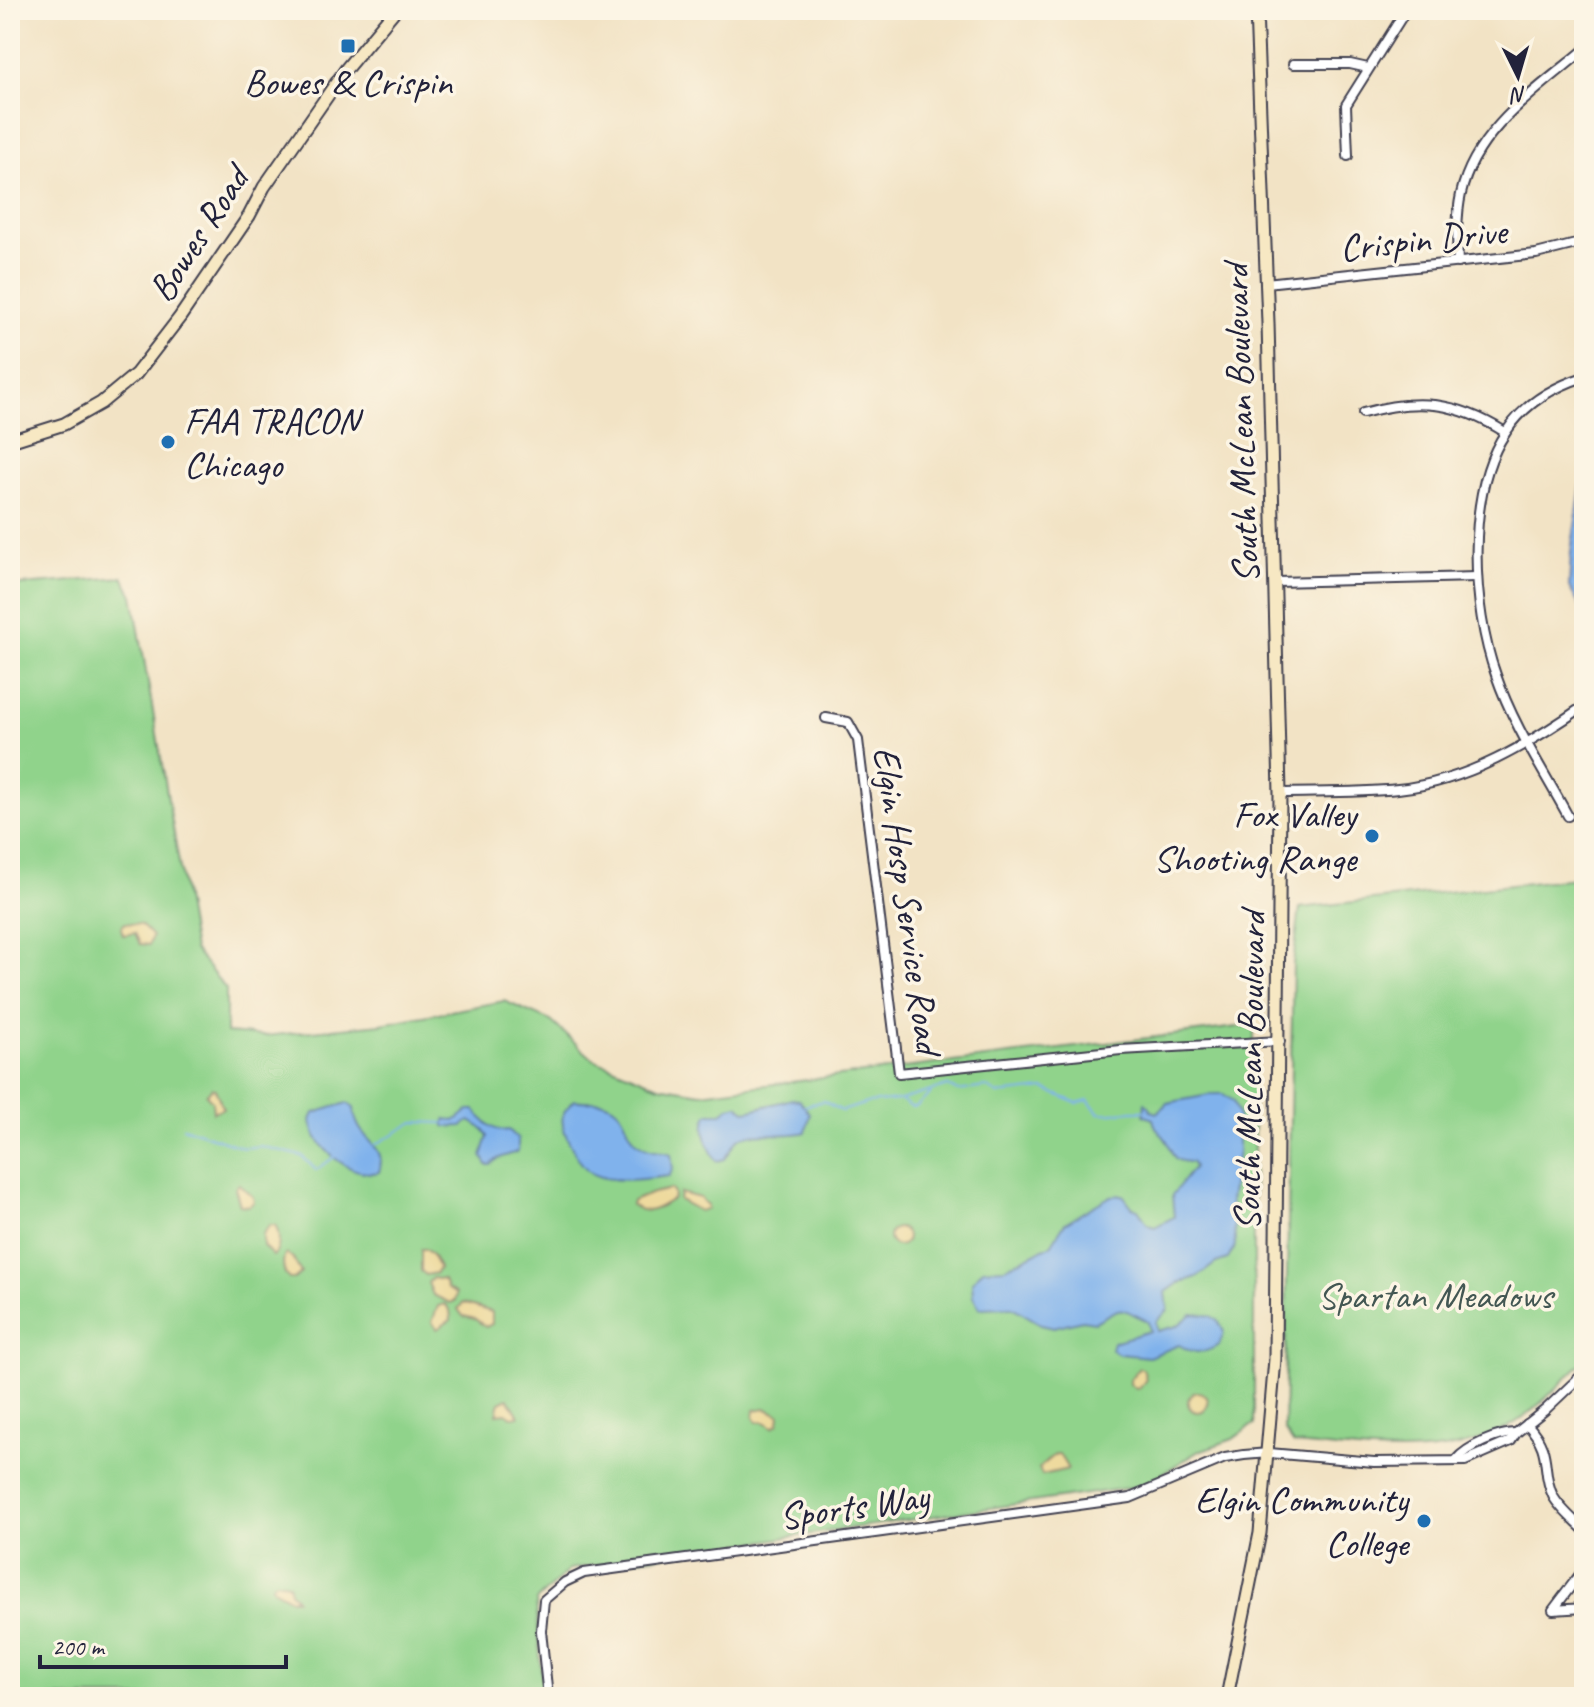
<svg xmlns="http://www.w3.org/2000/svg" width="1594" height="1707" font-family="Caveat,sans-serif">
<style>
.green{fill:#90d38b;stroke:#597a63;stroke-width:2}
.sand{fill:#eeda9e;stroke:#887e6c;stroke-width:2}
.water{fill:#80b2ec;stroke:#516a94;stroke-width:2}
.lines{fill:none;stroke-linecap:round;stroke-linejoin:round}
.stream{stroke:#80b2ec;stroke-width:2}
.street-casing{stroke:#413f50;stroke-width:12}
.secondary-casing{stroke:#413f50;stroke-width:15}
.street{stroke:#fff;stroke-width:8}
.secondary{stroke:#f7e8c3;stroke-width:11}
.poi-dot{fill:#1f6fb2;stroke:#fcf5e5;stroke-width:3}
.labels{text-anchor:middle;stroke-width:7;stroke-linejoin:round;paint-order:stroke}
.poi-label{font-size:38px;fill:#22223b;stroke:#fcf5e5;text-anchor:end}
.street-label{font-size:38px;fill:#22223b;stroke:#fcf5e5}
.park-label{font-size:38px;fill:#435753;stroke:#fcf5e5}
</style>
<rect width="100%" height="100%" fill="#fcf5e5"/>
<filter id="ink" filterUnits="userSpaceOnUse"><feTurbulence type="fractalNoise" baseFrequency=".0125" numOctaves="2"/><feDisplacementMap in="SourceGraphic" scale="16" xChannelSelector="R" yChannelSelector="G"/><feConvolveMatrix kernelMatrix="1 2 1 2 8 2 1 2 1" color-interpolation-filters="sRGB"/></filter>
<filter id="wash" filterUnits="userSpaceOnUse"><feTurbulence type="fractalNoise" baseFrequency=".006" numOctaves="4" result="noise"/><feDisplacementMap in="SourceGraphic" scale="32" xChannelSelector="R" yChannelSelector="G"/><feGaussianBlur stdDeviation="1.8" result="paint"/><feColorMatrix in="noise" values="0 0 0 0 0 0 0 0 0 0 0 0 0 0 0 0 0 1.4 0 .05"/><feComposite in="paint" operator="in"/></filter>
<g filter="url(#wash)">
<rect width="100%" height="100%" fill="#f2e3c5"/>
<g class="green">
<polygon points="123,577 133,595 194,950 226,989 226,1033 264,1036 381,1024 504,1001 551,1021 593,1059 659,1086 701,1093 1254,1025 1254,1424 1233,1439 1199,1451 1142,1486 570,1569 536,1601 543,1697 10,1697 10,586"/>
<path d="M1584,877V1361C1566,1378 1549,1397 1530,1412C1461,1468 1375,1451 1294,1444L1284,1430L1293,964L1300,908Z"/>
</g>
<g class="sand">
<polygon points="125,923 141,925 152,936 149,945 140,944 135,933 123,935 121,928"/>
<polygon points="212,1088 215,1089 223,1108 213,1112 212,1101 206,1095"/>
<polygon points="239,1184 253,1197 254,1202 249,1206 240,1205 235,1188"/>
<path d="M671,1189L674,1194L673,1199C657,1208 649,1217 631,1205L632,1201L653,1193Z"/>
<polygon points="680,1193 700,1198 707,1205 707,1209 699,1211 679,1200"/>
<path d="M270,1225H275C280,1233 281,1250 273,1256L263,1246V1234Z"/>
<circle cx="898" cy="1237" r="9"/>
<polygon points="421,1249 425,1249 432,1255 439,1268 436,1273 426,1275 421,1271"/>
<path d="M286,1254L293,1258L301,1273L294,1279H289C283,1274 281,1260 286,1254Z"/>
<polygon points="432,1278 444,1280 447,1288 456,1294 455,1301 450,1303 433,1295 428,1283"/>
<polygon points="463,1303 492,1312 492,1324 486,1327 475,1319 463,1316 458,1309"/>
<polygon points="445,1304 450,1310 451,1320 437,1329 432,1322 438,1306"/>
<polygon points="1139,1368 1143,1369 1146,1379 1140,1388 1136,1389 1130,1384 1130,1379"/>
<circle cx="1198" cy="1402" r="10"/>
<polygon points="508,1398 519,1416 512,1417 506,1413 497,1414 500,1402"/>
<polygon points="765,1408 780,1415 779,1423 773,1427 765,1422 757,1422 754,1417 755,1410"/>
<polygon points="1056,1454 1059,1454 1068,1469 1042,1475 1039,1468"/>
<polygon points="275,1581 288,1583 290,1591 296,1599 291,1599 273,1589 272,1585"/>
</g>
<g class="water">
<polygon points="1584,468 1584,607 1581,608 1569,587 1571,552"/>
<path d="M1214,1094H1223L1233,1101L1238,1115V1151L1230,1201L1234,1219L1235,1246L1228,1259L1216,1263L1197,1277L1179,1283L1166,1292L1168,1310L1156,1322L1157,1331L1177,1326L1192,1314C1208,1314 1218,1315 1224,1332L1219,1345C1204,1354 1195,1355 1179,1345L1149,1357L1119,1354L1111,1349L1113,1342L1150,1331L1148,1322C1118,1305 1124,1306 1095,1322L1082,1320L1054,1327L1041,1324L1012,1307L980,1308L973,1297L972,1282L983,1269L1005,1268L1051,1245L1065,1223L1111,1196L1123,1195L1132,1207L1138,1209L1148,1225L1155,1227L1174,1217L1172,1195L1194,1167L1191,1162C1167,1162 1175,1150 1164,1137C1158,1130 1155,1128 1153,1119L1144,1115L1145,1103L1150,1107L1151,1111L1157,1113L1167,1103Z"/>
<path d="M792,1099L799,1100L810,1114L806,1132C786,1138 753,1130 740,1138C734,1142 730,1153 725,1159L717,1161C708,1148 699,1127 709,1113H722L730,1107L738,1105L745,1111L751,1110Z"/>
<path d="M575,1100C585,1103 597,1099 606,1103C627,1110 624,1129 636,1141C646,1151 658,1149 671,1154L673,1169L669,1176C649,1179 611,1183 593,1174C580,1167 559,1129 563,1115C565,1108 570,1105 575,1100Z"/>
<path d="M347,1103L354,1108C355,1142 389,1142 379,1172C352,1179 313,1147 311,1120L314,1113Z"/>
<path d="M469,1110H475C484,1121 493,1133 509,1130L518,1139V1151C508,1157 498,1155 491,1165H487L482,1156L488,1136L483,1129L470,1121L462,1126L446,1127L444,1123L446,1119L455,1121Z"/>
</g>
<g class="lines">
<g class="stream">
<polyline points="902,1101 911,1107 916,1107 931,1093"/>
<path d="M805,1106L823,1101L842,1111L867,1103L901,1100L948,1086L958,1091L986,1087L998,1094L1044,1089L1077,1103L1088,1100L1099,1113C1115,1115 1131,1109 1146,1111"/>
<polyline points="183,1127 244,1148 260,1146 302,1156 316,1170 336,1156"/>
<polyline points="375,1145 414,1122 444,1123"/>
</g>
</g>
</g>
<g filter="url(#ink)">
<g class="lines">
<defs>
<g id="street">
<polyline points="1293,64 1350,64 1368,68"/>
<polyline points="1348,156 1346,105 1406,10"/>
<path d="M1458,263C1457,240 1456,217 1461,194C1475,130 1537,90 1584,50"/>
<polyline points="1266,283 1536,254 1584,242"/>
<path d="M1363,413C1418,397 1457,402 1505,432"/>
<polyline points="1276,582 1477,577"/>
<polyline points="826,718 848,722 858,740 899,1073 1121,1050 1280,1041"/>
<path d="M1280,793C1319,792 1359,793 1398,789C1467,782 1529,744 1584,706"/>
<path d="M1568,816C1543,770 1513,725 1496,675C1472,609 1465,492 1506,432C1524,404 1553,387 1584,377"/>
<path d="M1527,1424C1554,1453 1540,1469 1553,1496C1560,1509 1574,1520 1584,1530"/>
<path d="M1456,1460C1468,1446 1498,1433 1516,1433"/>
<polyline points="1584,1569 1553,1610 1584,1608"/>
<polyline points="548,1697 541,1631 544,1600 565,1582 584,1573 1130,1498 1225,1458 1244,1455 1269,1453 1374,1462 1465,1461 1511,1441 1516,1433 1545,1410 1584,1373"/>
</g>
<g id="secondary">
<polyline points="10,441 64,424 101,403 136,374 180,317 249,216 264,187 346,69 395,10"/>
<polyline points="1227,1697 1260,1533 1275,1359 1280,793 1268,323 1256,10"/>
</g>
</defs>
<use href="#street" class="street-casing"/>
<use href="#secondary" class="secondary-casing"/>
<use href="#street" class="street"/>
<use href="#secondary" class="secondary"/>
</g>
</g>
<g class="poi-dot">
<rect x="340" y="38" width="16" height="16" rx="4"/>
<circle cx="168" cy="442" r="8"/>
<circle cx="1372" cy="836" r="8"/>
<circle cx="1424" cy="1521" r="8"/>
</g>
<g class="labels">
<g class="poi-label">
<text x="348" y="95" text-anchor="middle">Bowes &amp; Crispin</text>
<text x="184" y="433" text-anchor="start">FAA TRACON<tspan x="184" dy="44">Chicago</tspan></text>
<text x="1356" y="827">Fox Valley<tspan x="1356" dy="44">Shooting Range</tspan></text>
<text x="1408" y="1512">Elgin Community<tspan x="1408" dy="44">College</tspan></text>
</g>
<g class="street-label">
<text transform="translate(198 234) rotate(-57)" y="13">Bowes Road</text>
<text transform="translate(1423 239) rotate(-6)" y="13">Crispin Drive</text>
<text transform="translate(1240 424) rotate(-92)" y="13">South McLean Boulevard</text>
<text transform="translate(908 900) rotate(82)" y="13">Elgin Hosp Service Road</text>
<text transform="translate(1249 1071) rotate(-89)" y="13">South McLean Boulevard</text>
<text transform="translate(854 1506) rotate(-8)" y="13">Sports Way</text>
</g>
<g class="park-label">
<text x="1435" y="1308">Spartan Meadows</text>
</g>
</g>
<rect width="1594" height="1707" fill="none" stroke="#fcf5e5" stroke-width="40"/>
<g transform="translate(1518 76) rotate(175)" stroke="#fcf5e5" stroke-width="6" paint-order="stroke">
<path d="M0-6L14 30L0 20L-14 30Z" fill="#22223b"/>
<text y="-12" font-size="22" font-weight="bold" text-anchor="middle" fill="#22223b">N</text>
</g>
<path d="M40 1655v12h246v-12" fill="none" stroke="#22223b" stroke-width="4"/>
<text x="52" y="1655" font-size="24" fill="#22223b" stroke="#fcf5e5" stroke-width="6" paint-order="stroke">200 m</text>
</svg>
